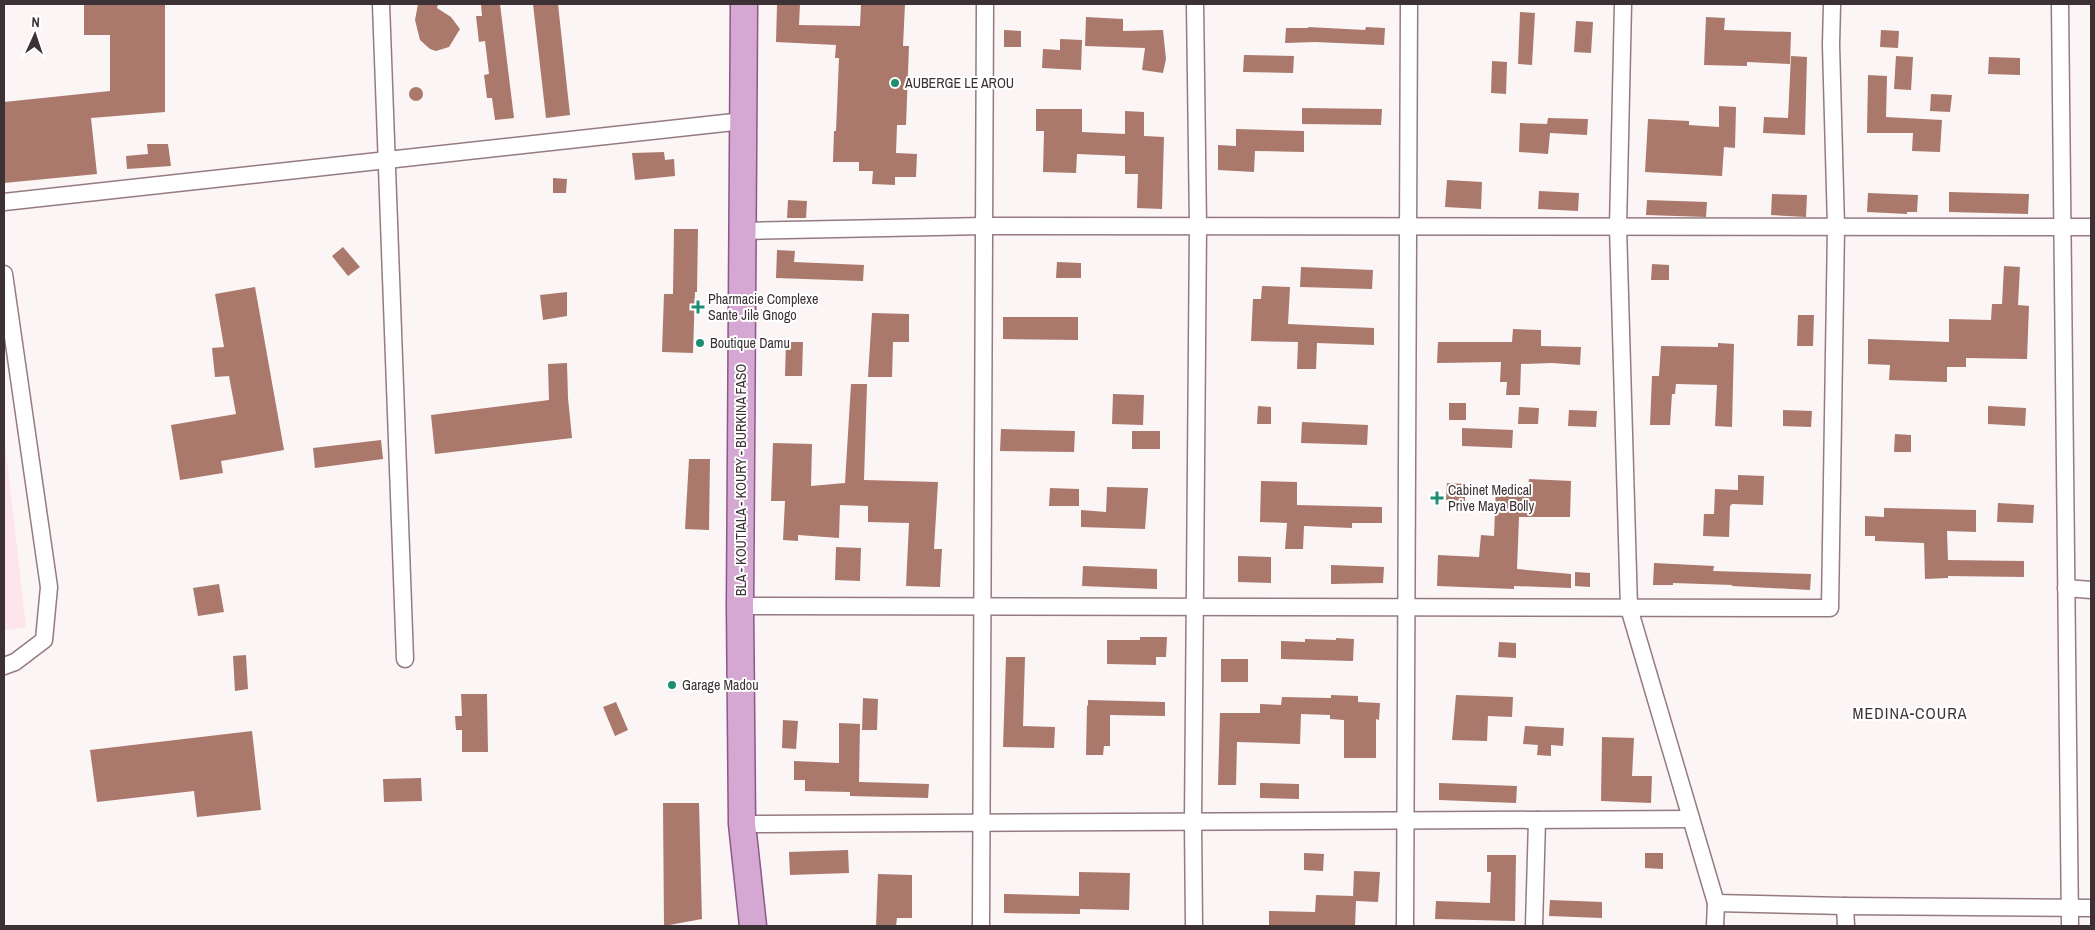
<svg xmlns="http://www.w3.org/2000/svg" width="2095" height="930" font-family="'Archivo Narrow',sans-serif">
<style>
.built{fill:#fde5eb}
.building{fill:#aa796c}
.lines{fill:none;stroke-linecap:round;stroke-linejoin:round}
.street-casing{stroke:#957b81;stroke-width:19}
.primary-casing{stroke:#8d5788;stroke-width:29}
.street{stroke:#fff;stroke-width:16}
.primary{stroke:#d5a7d3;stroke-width:26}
.poi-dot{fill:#1c8f72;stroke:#fff;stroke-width:2}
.labels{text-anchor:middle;stroke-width:4;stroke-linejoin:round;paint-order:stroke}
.poi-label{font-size:14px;fill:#3c3134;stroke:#fff;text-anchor:start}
.street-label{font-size:14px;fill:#3c3134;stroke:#fff}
.quarter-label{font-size:16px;letter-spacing:1px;fill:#3c3134;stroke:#fff}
</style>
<rect width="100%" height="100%" fill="#fbf5f6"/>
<polygon class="built" points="4,433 26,627 4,630"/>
<g class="building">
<polygon points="84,4 165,4 165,112 91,118 97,174 4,183 4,102 110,91 110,35 84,35"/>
<polygon points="418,4 438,4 437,8 451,17 460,29 449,47 436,51 430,49 420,40 415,20"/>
<polygon points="481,4 500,4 514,118 495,120 492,98 487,98 484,75 489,74 485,41 479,42 476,16 482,16"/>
<polygon points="533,4 558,4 570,115 546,118"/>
<polygon points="777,4 800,4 799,25 860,26 861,4 905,4 903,46 909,46 906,125 897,125 896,153 917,154 916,177 895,177 895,185 872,184 873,171 859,171 859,162 833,162 834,131 836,131 839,58 835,58 836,45 776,42"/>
<polygon points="1520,12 1535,13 1532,65 1518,64"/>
<polygon points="1086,17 1123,19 1123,31 1163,30 1166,59 1163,73 1142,70 1145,48 1085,46"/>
<polygon points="1706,17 1725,18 1724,30 1791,32 1790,64 1747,62 1747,66 1704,65"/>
<polygon points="1576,21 1593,22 1591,53 1574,52"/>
<polygon points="1308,27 1365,30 1366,27 1385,28 1384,45 1315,42 1285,43 1286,28 1308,28"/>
<polygon points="1004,30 1021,31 1021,47 1004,47"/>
<polygon points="1881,30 1899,31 1898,48 1880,47"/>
<polygon points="1060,39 1082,40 1081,70 1042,68 1043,49 1060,50"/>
<polygon points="1244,55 1294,56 1293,73 1243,72"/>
<polygon points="1791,56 1807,57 1805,135 1763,133 1764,117 1788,118"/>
<polygon points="1896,56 1913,57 1911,90 1894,89"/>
<polygon points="1989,57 2020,58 2020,75 1988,74"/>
<polygon points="1492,61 1507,62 1506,94 1491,93"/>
<polygon points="1868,75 1887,76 1886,117 1942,120 1940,152 1912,151 1913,133 1867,133"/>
<circle cx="416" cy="94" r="7"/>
<polygon points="1931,94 1952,95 1950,112 1930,111"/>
<polygon points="1719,106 1736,107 1735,148 1724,147 1722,176 1645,172 1648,119 1689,121 1689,125 1719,127"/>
<polygon points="1302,108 1382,109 1381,125 1302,124"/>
<polygon points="1036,109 1082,109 1082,132 1125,134 1125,111 1144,112 1144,136 1164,137 1162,209 1137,208 1138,174 1125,174 1125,156 1077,154 1076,173 1043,172 1044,131 1036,131"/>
<polygon points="1548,118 1588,119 1587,135 1550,133 1548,154 1519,152 1520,123 1547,124"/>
<polygon points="1236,129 1304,131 1304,152 1255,151 1254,172 1218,170 1218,145 1236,146"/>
<polygon points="147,144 168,144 171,166 127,169 126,156 148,154"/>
<polygon points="664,152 665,160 674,159 675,176 635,180 632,153"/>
<polygon points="553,178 567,179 566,193 553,193"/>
<polygon points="1447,180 1482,182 1481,209 1445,207"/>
<polygon points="1539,191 1579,193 1578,211 1538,209"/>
<polygon points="1949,192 2029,194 2028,214 1949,212"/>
<polygon points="1868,193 1918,195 1917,212 1907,212 1907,214 1867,212"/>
<polygon points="1772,194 1807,195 1806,217 1771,215"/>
<polygon points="788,200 807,201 806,218 787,218"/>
<polygon points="1647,200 1707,202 1706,217 1646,215"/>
<polygon points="674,229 698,229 697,292 695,292 693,353 662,352 664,294 673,294"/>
<polygon points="343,247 360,267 348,276 332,256"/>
<polygon points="777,250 795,251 794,262 864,265 863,281 776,278"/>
<polygon points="1057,262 1081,263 1081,278 1056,278"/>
<polygon points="1652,264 1669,265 1669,280 1651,280"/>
<polygon points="2004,266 2020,267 2018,305 2029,306 2027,359 1966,358 1966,367 1947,367 1947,382 1889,380 1890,365 1868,364 1868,339 1949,342 1949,319 1991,320 1992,304 2002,304"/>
<polygon points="1301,267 1373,270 1372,289 1300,287"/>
<polygon points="1262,286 1290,287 1288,324 1374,328 1374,345 1317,343 1316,369 1297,369 1298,342 1251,341 1253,299 1261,299"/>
<polygon points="255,287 284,450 221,461 223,473 180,480 171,425 236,414 229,376 215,377 212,348 224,347 215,294"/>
<polygon points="567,292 567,316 543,320 540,295"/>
<polygon points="872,313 909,314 909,342 893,342 892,377 868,377"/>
<polygon points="1798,315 1814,315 1813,346 1797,346"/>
<polygon points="1003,317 1078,317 1078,340 1003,339"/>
<polygon points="1513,329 1541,330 1541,346 1581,347 1580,365 1552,363 1521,364 1520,395 1506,395 1507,382 1500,382 1501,362 1437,363 1438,342 1512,342"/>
<polygon points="786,342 803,342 802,376 785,376"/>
<polygon points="1718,343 1734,344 1732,427 1715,426 1717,385 1676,384 1675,394 1672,394 1670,425 1650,425 1652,376 1659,376 1661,346 1718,347"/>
<polygon points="567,363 568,398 572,438 435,454 431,415 549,400 548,364"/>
<polygon points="851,384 867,384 864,480 938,482 934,549 942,549 940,587 906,586 909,523 868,522 868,506 840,505 839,538 798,535 798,541 783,540 785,501 771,501 773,443 812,444 811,486 845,483"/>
<polygon points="1113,394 1144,395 1143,425 1112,424"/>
<rect x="1449" y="403" width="17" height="17"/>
<polygon points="1258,406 1271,407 1271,424 1257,424"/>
<polygon points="1988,406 2026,408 2025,426 1988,424"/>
<polygon points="1519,407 1539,408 1538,424 1518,424"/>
<polygon points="1569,410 1597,411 1596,427 1568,426"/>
<polygon points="1783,410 1812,411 1811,427 1783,426"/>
<polygon points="1302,422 1368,425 1367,445 1301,443"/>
<polygon points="1462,428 1513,430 1512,448 1462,446"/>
<polygon points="1001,429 1075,431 1074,452 1000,451"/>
<rect x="1132" y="431" width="28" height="18"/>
<polygon points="1895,434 1911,435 1911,452 1894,452"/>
<polygon points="381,440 383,459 315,468 313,448"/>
<polygon points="689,459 710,459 709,530 685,529"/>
<polygon points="1738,475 1764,476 1763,505 1732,504 1730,506 1729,537 1703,536 1704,514 1714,514 1715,489 1738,490"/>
<polygon points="1529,479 1571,481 1570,517 1519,517 1517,569 1571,574 1571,588 1514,586 1514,589 1437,586 1438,555 1479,557 1481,535 1494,536 1496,486 1528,488"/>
<polygon points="1261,481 1297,482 1297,505 1382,507 1382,523 1352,523 1352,528 1304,526 1303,549 1285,549 1287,523 1260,522"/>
<polygon points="1447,483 1465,484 1465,501 1446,500"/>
<polygon points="1107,487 1148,488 1145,529 1081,527 1081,510 1106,512"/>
<polygon points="1050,488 1079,489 1079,506 1049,506"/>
<polygon points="1998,503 2034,505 2033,523 1997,522"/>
<polygon points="1884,508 1976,510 1976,532 1947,531 1948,560 2024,561 2024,577 1948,576 1948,578 1925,579 1924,543 1875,541 1875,536 1865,536 1865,516 1884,517"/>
<polygon points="836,547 861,548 860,581 835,580"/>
<polygon points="1238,556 1271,557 1271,583 1238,582"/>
<polygon points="1654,563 1714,566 1713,571 1811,574 1810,590 1732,586 1732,585 1673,583 1673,585 1653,585"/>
<polygon points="1331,565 1384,567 1383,583 1331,584"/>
<polygon points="1083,566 1157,569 1157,589 1082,586"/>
<polygon points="1575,572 1590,573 1590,587 1575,586"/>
<polygon points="219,584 224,612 198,616 193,588"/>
<polygon points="1140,637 1167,637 1166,657 1156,657 1156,665 1107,664 1107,640 1140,640"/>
<polygon points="1336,638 1354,639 1353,661 1281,659 1281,641 1305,642 1305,639 1336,640"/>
<polygon points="1499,642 1516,643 1516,658 1498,657"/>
<polygon points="246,655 248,689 235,691 233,656"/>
<polygon points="1006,657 1025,657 1023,726 1055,727 1054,748 1003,747"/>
<rect x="1221" y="659" width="27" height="23"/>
<polygon points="461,694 487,694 488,752 462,752 462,730 456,730 455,716 462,716"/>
<polygon points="1331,695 1358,696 1358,702 1380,703 1379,720 1376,719 1376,758 1344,758 1344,720 1330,719 1330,715 1301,714 1300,744 1237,742 1236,785 1218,785 1220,713 1260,713 1260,704 1281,705 1282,697 1331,698"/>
<polygon points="1456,695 1513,697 1512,717 1488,716 1487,741 1452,740"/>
<polygon points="863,698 878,699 877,730 862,730"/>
<polygon points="1088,700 1165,702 1165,716 1110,715 1110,746 1104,746 1103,755 1086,755 1087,705 1088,706"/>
<polygon points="616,702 628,730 615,736 603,707"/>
<polygon points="783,720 798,721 796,749 782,748"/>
<polygon points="839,723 860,724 859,782 929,784 928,798 850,796 850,792 805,791 805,780 794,780 794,761 839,763"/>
<polygon points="1525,726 1564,728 1563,746 1551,745 1551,756 1537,755 1538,745 1523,744"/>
<polygon points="252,731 261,810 197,817 194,791 97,802 90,750"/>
<polygon points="1602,737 1634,738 1632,776 1652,776 1651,803 1601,801"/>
<polygon points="421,778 422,801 384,802 383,779"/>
<polygon points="1260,783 1299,784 1299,799 1260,798"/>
<polygon points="1439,783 1517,786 1516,803 1439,800"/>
<polygon points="663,803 699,803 702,919 664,926"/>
<polygon points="848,850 849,873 790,875 789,852"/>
<polygon points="1304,853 1324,854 1323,871 1304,870"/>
<polygon points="1645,853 1663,853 1663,869 1645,868"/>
<polygon points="1487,855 1516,855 1515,921 1435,919 1436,901 1490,903 1491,872 1487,872"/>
<polygon points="1354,871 1380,872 1378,902 1356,901 1355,926 1269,926 1269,911 1315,912 1316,895 1353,896"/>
<polygon points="1079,872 1130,873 1129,910 1080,909 1080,914 1004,913 1004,894 1079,896"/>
<polygon points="878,874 912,875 912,918 897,918 896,926 876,926"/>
<polygon points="1550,900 1602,902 1602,918 1549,916"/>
</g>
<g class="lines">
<defs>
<g id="street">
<polyline points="381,4 405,659"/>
<polyline points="1623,4 1618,227 1629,608 1716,903"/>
<polyline points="2060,4 2070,926"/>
<polyline points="4,202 743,121"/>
<polyline points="743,231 984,226 2091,227"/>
<polyline points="4,274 49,587 44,640 15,662 4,666"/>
<polyline points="2066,588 2091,590"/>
<polyline points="740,606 1830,608 1836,227 1831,45 1832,4"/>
<polyline points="742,824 1691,819"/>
<polyline points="1845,906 1846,926"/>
<polyline points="981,926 985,4"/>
<polyline points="1194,926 1193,822 1198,226 1195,4"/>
<polyline points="1405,926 1409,4"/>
<polyline points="1534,926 1537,820"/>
<polyline points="1715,926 1716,903 1845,906 2091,908"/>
</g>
<polyline id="primary" points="744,4 740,606 742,824 753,926"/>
</defs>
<use href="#street" class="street-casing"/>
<use href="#primary" class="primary-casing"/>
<use href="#street" class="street"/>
<use href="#primary" class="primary"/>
</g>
<g class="poi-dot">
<circle cx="895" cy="83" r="5"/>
<path d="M695.5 299.5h5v5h5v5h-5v5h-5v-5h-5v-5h5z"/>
<circle cx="700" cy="343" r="5"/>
<path d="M1434.5 490.5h5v5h5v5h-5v5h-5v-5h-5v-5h5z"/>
<circle cx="672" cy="685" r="5"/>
</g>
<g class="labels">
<g class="poi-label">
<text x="905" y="88">AUBERGE LE AROU</text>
<text x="708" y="304">Pharmacie Complexe<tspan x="708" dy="16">Sante Jile Gnogo</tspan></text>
<text x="710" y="348">Boutique Damu</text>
<text x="1448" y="495">Cabinet Medical<tspan x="1448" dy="16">Prive Maya Bolly</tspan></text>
<text x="682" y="690">Garage Madou</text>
</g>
<g class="street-label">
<text transform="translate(741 480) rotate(-90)" y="5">BLA - KOUTIALA - KOURY - BURKINA FASO</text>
</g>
<g class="quarter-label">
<text x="1910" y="719">MEDINA-COURA</text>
</g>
</g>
<rect width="2095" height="930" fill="none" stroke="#3c3134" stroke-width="10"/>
<g transform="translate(35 35) rotate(3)" stroke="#ffffff" stroke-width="4" paint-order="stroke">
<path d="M0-4L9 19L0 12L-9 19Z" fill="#3c3134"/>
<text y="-8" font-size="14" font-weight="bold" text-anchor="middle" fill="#3c3134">N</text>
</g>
</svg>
